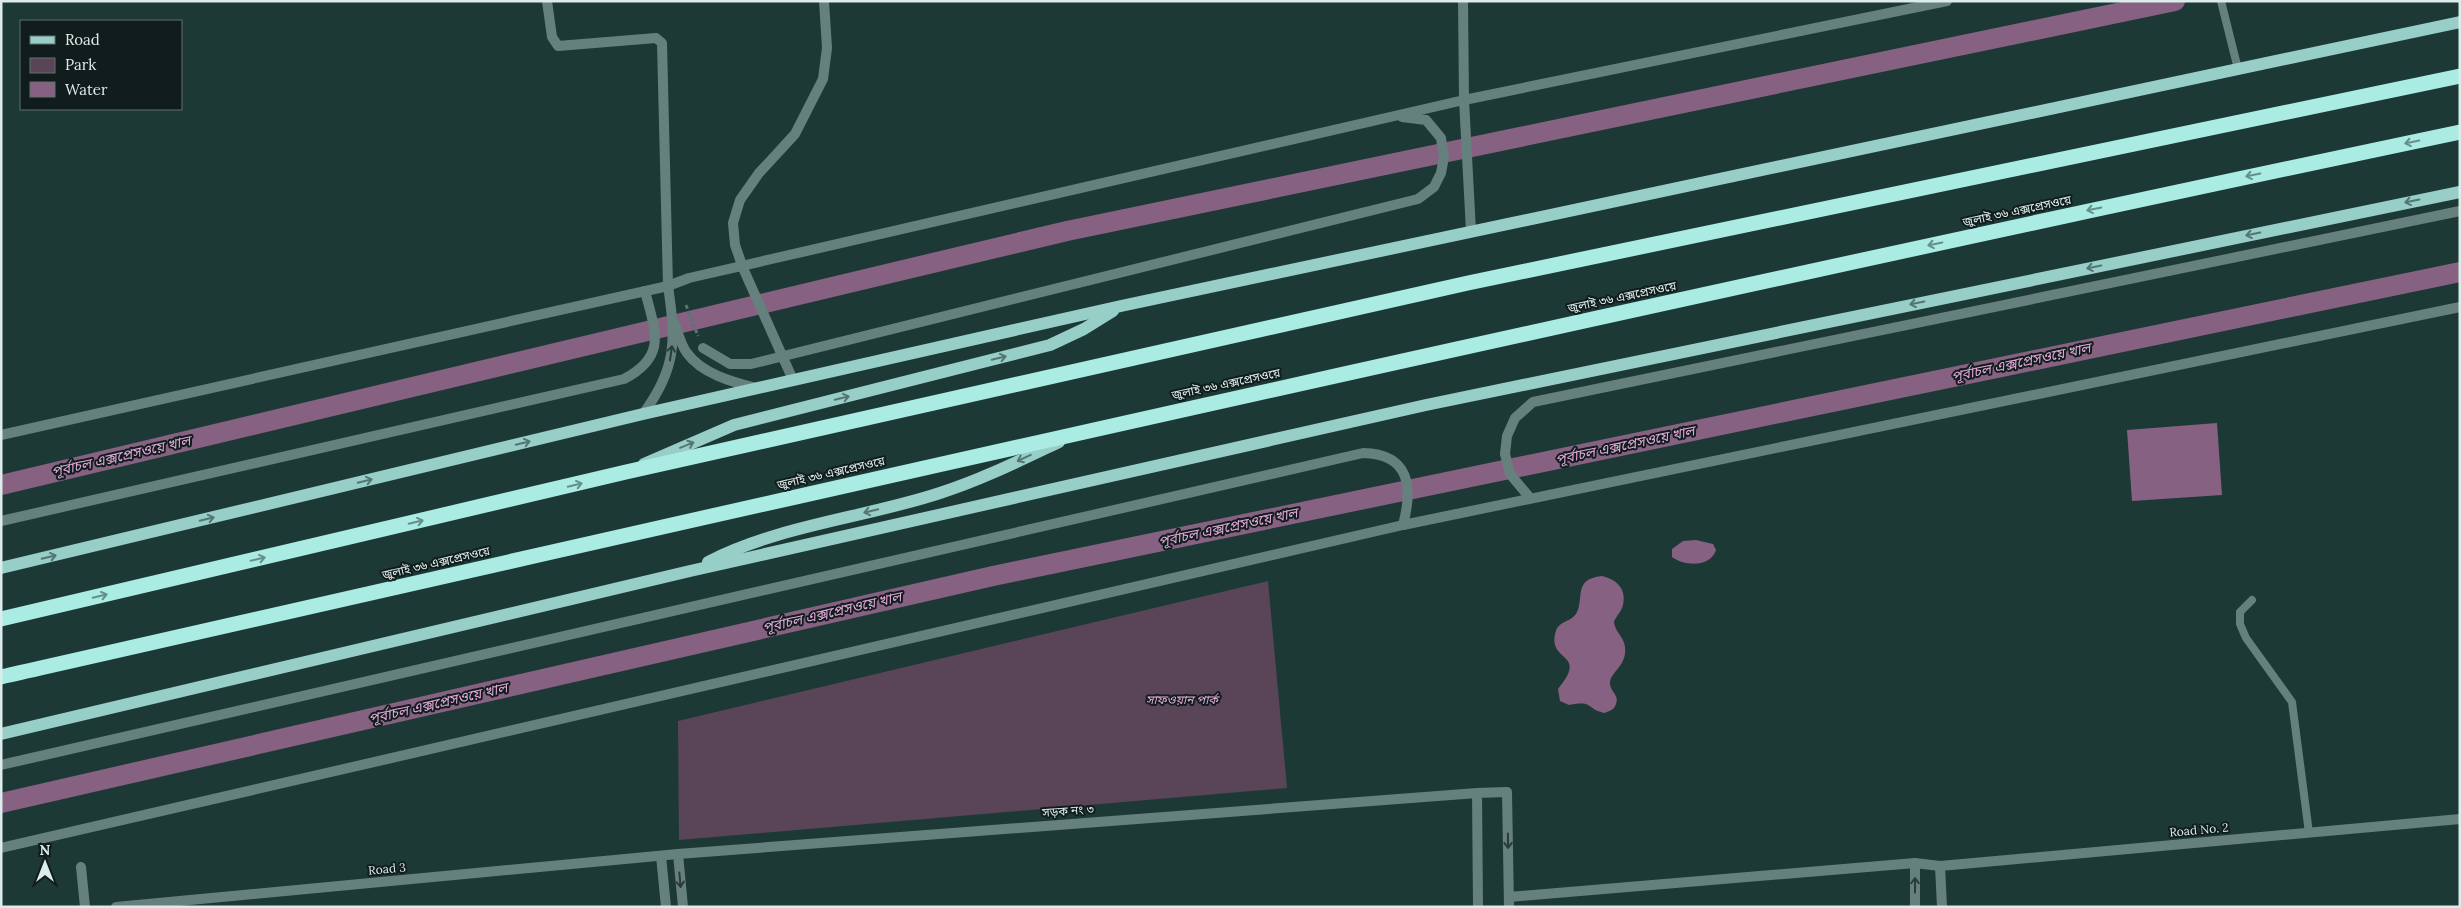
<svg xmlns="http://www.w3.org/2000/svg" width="2461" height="908" font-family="Lora,'Noto Sans Bengali',serif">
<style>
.green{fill:#5a4457}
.water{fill:#876182}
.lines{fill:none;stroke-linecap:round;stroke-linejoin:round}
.canal{stroke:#876182;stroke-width:20}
.path{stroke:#5b7472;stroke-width:3;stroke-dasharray:4 2.5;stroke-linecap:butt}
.service{stroke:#66807d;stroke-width:8}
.pedestrian{stroke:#66807d;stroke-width:10}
.minor{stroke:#66807d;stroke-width:10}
.tertiary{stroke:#66807d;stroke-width:10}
.primary{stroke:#97cec7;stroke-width:12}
.motorway{stroke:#aaece4;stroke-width:15}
.oneway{stroke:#658f8a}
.oneway2{stroke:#547672}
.oneway3{stroke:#2b3b39}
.labels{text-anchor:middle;stroke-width:4;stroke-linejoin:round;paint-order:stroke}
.street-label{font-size:12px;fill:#dbecea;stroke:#111d1c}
.park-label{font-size:12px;font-style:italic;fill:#e4a8dc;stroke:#111d1c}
.water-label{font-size:14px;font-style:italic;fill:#e4a9dd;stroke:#111d1c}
</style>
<rect width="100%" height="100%" fill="#1c3936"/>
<polygon class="green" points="1268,581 1287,788 679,840 678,721"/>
<g class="water">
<polygon points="2217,423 2222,495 2132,501 2127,430"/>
<path d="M1696,540L1713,544L1716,550C1710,568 1684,566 1672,557V549L1683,541Z"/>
<path d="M1602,576C1616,579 1627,589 1623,605C1622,611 1616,616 1614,622C1615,632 1624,637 1625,647C1627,666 1612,670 1610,682C1609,691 1620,695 1616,704C1614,710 1610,711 1604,713C1585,708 1594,700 1569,705L1560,701L1558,689C1591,650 1543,664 1557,628C1562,621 1571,621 1576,614C1585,599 1572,579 1602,576Z"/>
</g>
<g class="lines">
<g class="canal">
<polyline points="1,485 1067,231 2175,1"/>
<polyline points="1,803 993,576 2460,272"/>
</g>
<polyline class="path" points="686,305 698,336"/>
<g class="service">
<polyline points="2221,1 2238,69"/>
<polyline points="2252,600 2240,612 2240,624 2246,638 2292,702 2309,833"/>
</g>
<g class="pedestrian">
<polyline points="703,348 730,364 751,364 1418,199 1434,187 1441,173 1444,157 1441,138 1426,120 1402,117"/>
<polyline points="1,435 668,286 689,278 1464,100 1947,1"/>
<polyline points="1530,498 1510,474 1505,454 1507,436 1515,418 1533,402 2460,211"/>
<path d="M1,521L624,379C668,356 655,331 645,291"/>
<path d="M1,765L1363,453C1410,454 1413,487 1403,525"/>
<polyline points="1,848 1403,525 2460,307"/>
</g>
<g class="minor">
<polyline points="1463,1 1464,100 1471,231"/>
<polyline points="793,380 743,268 735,245 733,223 740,200 759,173 795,134 823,79 827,48 824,1"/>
<polyline points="1940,866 1942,907"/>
<polyline points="81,867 85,907"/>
<polyline points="1509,897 1915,863 1940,866 2460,819"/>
<polyline points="116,907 678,854 1477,793"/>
<polyline points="1915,907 1915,863"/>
</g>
<g class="tertiary">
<path d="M547,1L552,37L558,46L656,38L662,43L668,286C676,340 677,368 643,414"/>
<path d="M675,324C678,333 681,345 687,353C702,374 733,382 756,388"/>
<polyline points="678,854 683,907"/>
<polyline points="661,856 666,907"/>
<polyline points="1478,907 1477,793 1507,792 1509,907"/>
</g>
<g class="primary">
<polyline points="644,464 734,425 1050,345 1084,329 1113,311"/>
<path d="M708,562C780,525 864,518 940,493C981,480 1021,460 1059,442"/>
<polyline points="1,568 643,414 1121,306 2460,22"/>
<polyline points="1,734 690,571 1426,405 2460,192"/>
</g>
<g class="motorway">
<polyline points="1,619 626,472 1468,283 2460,76"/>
<path d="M1,677C820,491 1638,305 2460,132"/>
</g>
</g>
<defs><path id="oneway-shaft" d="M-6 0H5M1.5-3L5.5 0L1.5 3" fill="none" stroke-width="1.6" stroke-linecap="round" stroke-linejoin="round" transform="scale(1.25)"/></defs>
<g class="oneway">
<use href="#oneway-shaft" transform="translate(2412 142) rotate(168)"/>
<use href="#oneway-shaft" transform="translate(2253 175) rotate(168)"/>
<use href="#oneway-shaft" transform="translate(2094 209) rotate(168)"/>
<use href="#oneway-shaft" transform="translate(1935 244) rotate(168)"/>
<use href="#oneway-shaft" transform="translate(575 485) rotate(-13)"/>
<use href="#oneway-shaft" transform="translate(416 522) rotate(-13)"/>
<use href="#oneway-shaft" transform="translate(258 559) rotate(-13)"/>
<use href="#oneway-shaft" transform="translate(100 596) rotate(-13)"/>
</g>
<g class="oneway2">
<use href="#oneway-shaft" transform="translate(2412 201) rotate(168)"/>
<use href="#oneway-shaft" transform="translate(2253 234) rotate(168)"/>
<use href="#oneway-shaft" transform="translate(2094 267) rotate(168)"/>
<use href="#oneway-shaft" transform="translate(1917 303) rotate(168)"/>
<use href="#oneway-shaft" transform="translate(999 358) rotate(-14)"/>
<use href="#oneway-shaft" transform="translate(842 398) rotate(-14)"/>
<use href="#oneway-shaft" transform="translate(523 443) rotate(-14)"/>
<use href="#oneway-shaft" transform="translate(687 445) rotate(-22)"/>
<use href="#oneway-shaft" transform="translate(1024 458) rotate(155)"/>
<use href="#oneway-shaft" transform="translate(365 481) rotate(-14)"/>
<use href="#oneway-shaft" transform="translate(871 511) rotate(166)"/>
<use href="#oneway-shaft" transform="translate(207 519) rotate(-14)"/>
<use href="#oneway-shaft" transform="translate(49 557) rotate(-13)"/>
</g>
<g class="oneway3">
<use href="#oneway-shaft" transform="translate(671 353) rotate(-82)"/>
<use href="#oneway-shaft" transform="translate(1508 841) rotate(89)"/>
<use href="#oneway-shaft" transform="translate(680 880) rotate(85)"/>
<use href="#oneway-shaft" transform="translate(1915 885) rotate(-90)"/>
</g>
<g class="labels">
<g class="street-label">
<text transform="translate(2017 211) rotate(-12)" y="4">জুলাই ৩৬ এক্সপ্রেসওয়ে</text>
<text transform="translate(1622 297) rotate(-12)" y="4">জুলাই ৩৬ এক্সপ্রেসওয়ে</text>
<text transform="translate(1226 384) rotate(-12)" y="4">জুলাই ৩৬ এক্সপ্রেসওয়ে</text>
<text transform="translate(831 473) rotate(-13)" y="4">জুলাই ৩৬ এক্সপ্রেসওয়ে</text>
<text transform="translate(436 563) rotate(-13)" y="4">জুলাই ৩৬ এক্সপ্রেসওয়ে</text>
<text transform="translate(1068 811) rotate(-4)" y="4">সড়ক নং ৩</text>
<text transform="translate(2199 830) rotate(-5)" y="4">Road No. 2</text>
<text transform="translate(387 869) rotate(-5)" y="4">Road 3</text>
</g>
<g class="park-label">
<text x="1182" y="704">সাফওয়ান পার্ক</text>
</g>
<g class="water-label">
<text transform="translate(2021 362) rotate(-12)" y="5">পূর্বাচল এক্সপ্রেসওয়ে খাল</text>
<text transform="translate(1625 445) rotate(-12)" y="5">পূর্বাচল এক্সপ্রেসওয়ে খাল</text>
<text transform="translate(121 456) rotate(-13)" y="5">পূর্বাচল এক্সপ্রেসওয়ে খাল</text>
<text transform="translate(1228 527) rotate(-12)" y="5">পূর্বাচল এক্সপ্রেসওয়ে খাল</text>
<text transform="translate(832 612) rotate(-13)" y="5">পূর্বাচল এক্সপ্রেসওয়ে খাল</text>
<text transform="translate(438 703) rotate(-13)" y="5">পূর্বাচল এক্সপ্রেসওয়ে খাল</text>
</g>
</g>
<rect width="2461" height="908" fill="none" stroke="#dbecea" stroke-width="5"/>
<rect x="20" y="20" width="162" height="90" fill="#111d1c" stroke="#62706e"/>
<rect x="30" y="36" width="25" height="8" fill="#97cec7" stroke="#62706e"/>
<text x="65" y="45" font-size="15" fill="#dbecea">Road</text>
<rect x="30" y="58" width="25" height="15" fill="#5a4457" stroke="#62706e"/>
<text x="65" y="70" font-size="15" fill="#dbecea">Park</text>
<rect x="30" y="82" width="25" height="15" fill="#876182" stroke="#62706e"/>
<text x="65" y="95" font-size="15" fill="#dbecea">Water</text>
<g transform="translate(45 863)" stroke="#111d1c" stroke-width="4" paint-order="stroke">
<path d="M0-4L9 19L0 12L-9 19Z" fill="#dbecea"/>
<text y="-8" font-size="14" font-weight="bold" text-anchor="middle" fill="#dbecea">N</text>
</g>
</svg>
